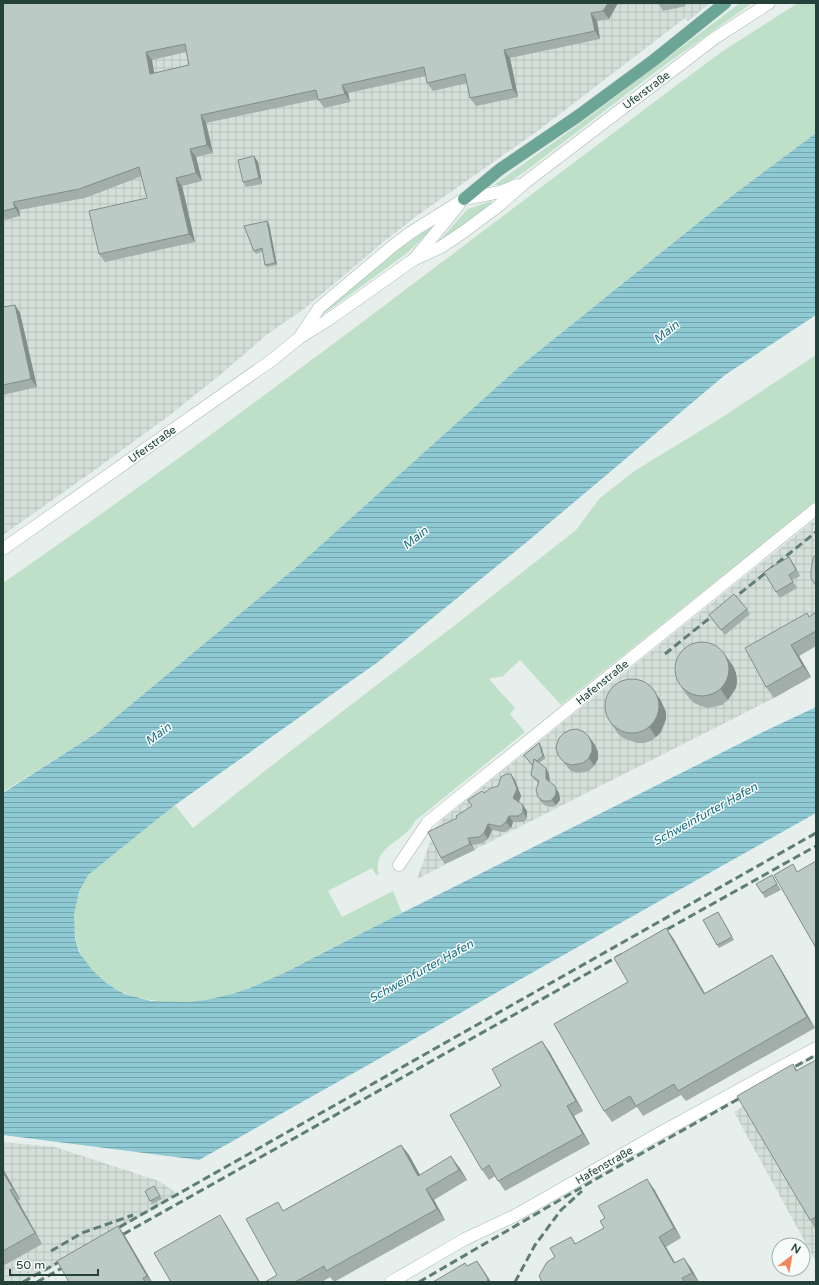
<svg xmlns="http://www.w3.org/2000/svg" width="819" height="1285" font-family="'Varela Round',sans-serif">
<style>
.industrial{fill:url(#industrial-grid)}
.grass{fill:#bfe0c8}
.water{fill:url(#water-rules)}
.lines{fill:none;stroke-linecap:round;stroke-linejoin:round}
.minor-casing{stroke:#a8b8b2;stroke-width:13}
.major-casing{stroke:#c2cac8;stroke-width:13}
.minor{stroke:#fff;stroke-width:12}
.major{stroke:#6aa596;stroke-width:12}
.rail{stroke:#5f7d75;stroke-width:3;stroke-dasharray:8 4;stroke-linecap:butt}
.wall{fill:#a1aea9;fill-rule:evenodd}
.shaded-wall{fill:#838d89}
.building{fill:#bbcac4;stroke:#838d89;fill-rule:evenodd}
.labels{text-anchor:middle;stroke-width:3;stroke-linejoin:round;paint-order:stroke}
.street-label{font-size:11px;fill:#24423a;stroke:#f7fbf9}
.water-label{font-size:12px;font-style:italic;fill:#1c6f80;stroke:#f7fbf9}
</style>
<defs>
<pattern id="industrial-grid" width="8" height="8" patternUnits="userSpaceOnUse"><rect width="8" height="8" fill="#d4dfda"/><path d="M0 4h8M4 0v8" fill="none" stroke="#b6c1bc"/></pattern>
<pattern id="water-rules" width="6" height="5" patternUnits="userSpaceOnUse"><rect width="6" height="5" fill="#8ec9d4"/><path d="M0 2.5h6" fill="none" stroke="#74a5ad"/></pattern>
</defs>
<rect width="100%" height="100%" fill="#e6efeb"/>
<g class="industrial">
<polygon points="3,3 710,3 688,21 685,18 539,130 418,215 387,239 304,309 269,333 221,374 170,415 92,472 3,535"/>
<polygon points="816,519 816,646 799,656 811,677 774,698 417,879 435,828 443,819"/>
<polygon points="816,1066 816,1262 734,1112"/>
<polygon points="3,1142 55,1147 159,1181 178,1194 81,1252 24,1282 3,1282"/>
</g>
<g class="grass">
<path d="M740,3H752L658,70L527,170C518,176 505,186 494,185L582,122Z"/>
<path d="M798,3H816V133L729,198L519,367L301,563L98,732L3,792V583C247,414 482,230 720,53Z"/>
<polygon points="491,201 492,203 489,205 440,242 438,242 468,209"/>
<polygon points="432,227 427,234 407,253 325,313 322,314 322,312 392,254 425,231"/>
<path d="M816,355V501L561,705L520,660L503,676L489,679L515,708L510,714L525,732L415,821C406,842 371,846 379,874L376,875L372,868L328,891L342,917L393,891L402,913C380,924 357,935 335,946C293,968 253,992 207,1000C152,1009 79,993 74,926C74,922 73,918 74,914C74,905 82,882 88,875C93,868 107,859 114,854C134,837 155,821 175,805L193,828L262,773L459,622L576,530L600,498L636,470L721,418Z"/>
</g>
<polygon class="water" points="816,133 816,315 725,375 528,541 378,662 175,805 88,875 79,892 74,914 75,938 79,952 92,970 105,982 114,988 125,994 151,1001 188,1002 206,1000 232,994 250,988 284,973 336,946 763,732 816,707 816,813 199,1160 3,1135 3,793 98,732 301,563 519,367 729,198"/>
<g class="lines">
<defs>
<g id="minor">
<polyline points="415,258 458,206"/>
<polyline points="301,335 319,308 394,245 410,233 464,199 500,192 517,185"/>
<polyline points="3,549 272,360 299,338 328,320 413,260 441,247 462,233 497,207 527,181 715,38 769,3"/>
<polyline points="399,865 428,822 816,509"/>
<polyline points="391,1282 465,1239 516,1215 660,1133 816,1048"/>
</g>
<polyline id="major" points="464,199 499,170 578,116 654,60 725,3"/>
</defs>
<use href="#minor" class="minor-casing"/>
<use href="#major" class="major-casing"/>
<use href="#minor" class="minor"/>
<use href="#major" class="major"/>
<g class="rail">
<polyline points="665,654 816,532"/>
<polyline points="657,935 816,846"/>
<polyline points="785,1072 816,1055"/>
<polyline points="109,1233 816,833"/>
<polyline points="113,1240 624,953"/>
<polyline points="51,1251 82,1233 133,1215"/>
<polyline points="23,1282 68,1257"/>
<polyline points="37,1282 71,1263"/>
<polyline points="419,1282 596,1179 749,1093"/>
<polyline points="515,1282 535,1245 561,1210 582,1191"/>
</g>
</g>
<g class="wall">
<path d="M3,3H618L609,19L597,21L600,39L510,58L518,97L476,106L470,98L467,83L433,91L427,83L426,76L348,93L350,102L324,108L318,99L206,123L213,153L196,157L202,181L182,186L195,242L105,262L99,254L147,198L142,176L85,198L19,210L20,216L5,220L3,217ZM186,52L189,65L154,73L152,60Z"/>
<polygon points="658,3 685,3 686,6 663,11"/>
<polygon points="254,156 258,162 262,184 246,187 243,182"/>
<polygon points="267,221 269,224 277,265 267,267 265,265 263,251 256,254 254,251"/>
<polygon points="15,305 20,313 37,387 3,395 3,307"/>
<polygon points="789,557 800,576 792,580 797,588 780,598 776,592"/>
<polygon points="747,609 750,614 725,635 709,615"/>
<polygon points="816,612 816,646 799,656 811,677 774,698 766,687 809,617"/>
<polygon points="733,666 736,673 737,681 736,688 728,700 722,705 708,708 701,706 694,703 689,698 681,687"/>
<polygon points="660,699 666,712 666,719 661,732 656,737 651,741 644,743 637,743 623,738 618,734 611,723"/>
<polygon points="589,737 595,745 598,752 598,759 594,766 589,771 578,773 571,771 568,768 558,755"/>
<polygon points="539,743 541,746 545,759 539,763 549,774 550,782 559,793 560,800 556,805 553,807 546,806 541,802 538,797 538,783 535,780 531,775 533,766 524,755"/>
<polygon points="515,780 521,796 519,802 527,811 527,818 524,822 513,822 511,828 505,832 502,832 492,830 488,839 483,843 472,845 475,850 445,864 441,858 457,818 472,806 484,793 498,786"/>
<polygon points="775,880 781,890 765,898 762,893"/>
<polygon points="720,915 734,940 719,948 717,945"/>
<polygon points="666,928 673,938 705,993 772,955 779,966 815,1028 686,1101 681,1095 643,1116 637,1107 612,1122 604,1111 628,982"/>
<polygon points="549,1051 583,1111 574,1116 590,1144 505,1191 495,1176 489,1180 482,1170 501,1086"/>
<polygon points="816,1060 816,1230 810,1220 793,1064 797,1070"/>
<polygon points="401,1145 409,1155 420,1175 459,1167 467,1180 434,1200 445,1220 334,1282 330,1277 322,1282 265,1282 277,1275 284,1210"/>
<polygon points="3,1169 20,1199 18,1201 42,1244 3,1266"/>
<polygon points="156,1188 162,1199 152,1204 150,1201"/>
<polygon points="654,1189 681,1238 666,1247 675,1263 691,1268 699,1282 542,1282 555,1257 571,1237 576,1244 604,1228"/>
<polygon points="118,1226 125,1236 152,1282 69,1282"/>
</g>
<g class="shaded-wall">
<polygon points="608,3 618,3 609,19 603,11"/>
<polygon points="591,13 597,21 600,39 595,31"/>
<polygon points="504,50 510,58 518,97 513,89"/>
<polygon points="146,52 152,60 156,82 150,74"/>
<polygon points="342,85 348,93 350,102 345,94"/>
<polygon points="201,115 206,123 213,153 207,145"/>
<polygon points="190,149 196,157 202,181 196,173"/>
<polygon points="254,156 258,162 262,184 259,178"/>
<polygon points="176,178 182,186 195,242 189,234"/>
<polygon points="13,202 19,210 20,216 15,208"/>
<polygon points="267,221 269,224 277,265 275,263"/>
<polygon points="15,305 20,313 37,387 31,379"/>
<polygon points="789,557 793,563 800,576 796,570"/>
<polygon points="791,645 799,656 811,677 803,666"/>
<polygon points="726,656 733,666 736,673 737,681 736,688 728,700 721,690"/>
<polygon points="652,689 660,699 666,712 666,719 661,732 656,737 649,727"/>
<polygon points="589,737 595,745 598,752 598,759 594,766 589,758"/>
<polygon points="539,743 541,746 545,759 543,756"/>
<polygon points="546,768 549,774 550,784 546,779"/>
<polygon points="511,774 515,780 521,796 518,804 513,798"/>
<polygon points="554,785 559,793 560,800 556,805 552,800"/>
<polygon points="523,805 527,811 527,818 523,812"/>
<polygon points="509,816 513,822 511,828 506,822"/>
<polygon points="488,824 492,830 488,839 484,833"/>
<polygon points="468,838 472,845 475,850 470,844"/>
<polygon points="666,928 673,938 711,1005 704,994"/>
<polygon points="772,955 779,966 815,1028 807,1017"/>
<polygon points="542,1041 549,1051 583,1111 576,1101"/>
<polygon points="567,1106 574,1116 590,1144 583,1134"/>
<polygon points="401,1145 409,1155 426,1186 418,1176"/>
<polygon points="451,1156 459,1167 467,1180 459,1170"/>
<polygon points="3,1169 20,1199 13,1189 3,1172"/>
<polygon points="647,1179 654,1189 681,1238 674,1228"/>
<polygon points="426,1189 434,1200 445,1220 437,1209"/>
<polygon points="10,1190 18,1201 42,1244 35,1233"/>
<polygon points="220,1215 227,1226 260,1282 259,1282"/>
<polygon points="118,1226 125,1236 152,1282 147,1276"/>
<polygon points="659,1237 666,1247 681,1273 674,1263"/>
<polygon points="684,1258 691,1268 699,1282 692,1273"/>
<polygon points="477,1261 484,1271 491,1282 487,1282"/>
</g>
<g class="building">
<path d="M3,3H608L603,11L591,13L595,31L504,50L513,89L470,98L465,74L427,83L424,67L342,85L345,94L318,100L316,90L201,115L207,145L190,149L196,173L176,178L189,234L99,254L89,211L147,198L139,167L79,189L13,202L15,208L3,211ZM185,44L189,65L150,74L146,52Z"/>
<polygon points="254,156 259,178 243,182 238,160"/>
<polygon points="267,221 275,263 265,265 262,248 254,251 244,226"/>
<polygon points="15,305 31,379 3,385 3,307"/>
<polygon points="816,554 816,586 811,578 811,571 813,558"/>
<polygon points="789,557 796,570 789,575 793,582 776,592 764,572"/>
<polygon points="734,594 747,609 721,630 709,615"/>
<polygon points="816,612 816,631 791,645 803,666 766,687 745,648 807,613 809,617"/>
<circle cx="702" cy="669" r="27"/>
<circle cx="632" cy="706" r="27"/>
<polygon points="577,729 584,732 589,737 592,744 592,751 589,758 583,763 572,765 565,763 562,760 558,755 556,747 559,738 564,733 570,730"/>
<polygon points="539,743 543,756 537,761 534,759 533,764 532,765 524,755"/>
<polygon points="534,759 546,768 546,779 554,785 556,788 556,794 552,800 549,801 543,801 538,797 536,790 539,781 531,775"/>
<polygon points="506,774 511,774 517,789 513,798 523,805 523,812 519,816 509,816 506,822 501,826 498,826 488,824 484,833 479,837 468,838 470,844 441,858 428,832 457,818 456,816 472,806 468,800 482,791 484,793 491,788 498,786 501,777"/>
<polygon points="816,861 816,948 774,875 793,864 797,872"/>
<polygon points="772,875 777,884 762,893 756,884"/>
<polygon points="718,912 732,937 717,945 703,920"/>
<polygon points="666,928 704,994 772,955 807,1017 678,1091 674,1084 636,1106 630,1096 604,1111 554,1024 628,982 614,958"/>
<polygon points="542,1041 576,1101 567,1106 583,1134 498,1181 489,1165 482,1170 450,1115 501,1086 492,1069"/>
<polygon points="816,1060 816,1217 810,1220 737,1096 793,1064 796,1071"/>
<polygon points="401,1145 418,1176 451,1156 459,1170 426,1189 437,1209 326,1271 324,1266 295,1282 265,1282 277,1275 246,1219 278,1202 283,1211"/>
<polygon points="3,1172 13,1189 10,1190 35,1233 3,1251"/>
<polygon points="647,1179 674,1228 659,1237 674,1263 684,1258 692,1273 682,1278 684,1282 542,1282 539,1276 547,1262 555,1257 550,1248 571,1237 575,1244 604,1228 600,1221 605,1218 598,1206"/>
<polygon points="154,1186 160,1196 150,1201 145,1191"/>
<polygon points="220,1215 259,1282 171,1282 154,1253"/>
<polygon points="118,1226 147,1276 143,1278 145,1282 69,1282 57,1261"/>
<polygon points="477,1261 488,1279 487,1282 433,1282 465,1263 467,1266"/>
</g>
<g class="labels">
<g class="street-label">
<text transform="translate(646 90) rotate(-37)" y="4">Uferstraße</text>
<text transform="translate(152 444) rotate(-35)" y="4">Uferstraße</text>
<text transform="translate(602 682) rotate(-39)" y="4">Hafenstraße</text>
<text transform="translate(604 1165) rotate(-30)" y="4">Hafenstraße</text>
</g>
<g class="water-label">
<text transform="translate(666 332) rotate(-39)" y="4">Main</text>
<text transform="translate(415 538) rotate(-39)" y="4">Main</text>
<text transform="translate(158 734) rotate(-37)" y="4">Main</text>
<text transform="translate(705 814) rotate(-29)" y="4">Schweinfurter Hafen</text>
<text transform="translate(421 971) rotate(-29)" y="4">Schweinfurter Hafen</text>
</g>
</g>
<rect width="819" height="1285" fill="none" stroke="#24423a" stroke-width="8"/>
<g transform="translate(791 1257) rotate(31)"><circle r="19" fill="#f7fbf9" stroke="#a3b1ad"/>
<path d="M0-3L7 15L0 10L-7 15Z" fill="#f4845f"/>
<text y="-6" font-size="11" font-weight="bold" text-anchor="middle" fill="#24423a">N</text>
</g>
<path d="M10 1269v6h88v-6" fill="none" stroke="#24423a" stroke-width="2"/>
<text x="16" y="1269" font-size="12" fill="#24423a" stroke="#f7fbf9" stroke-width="3" paint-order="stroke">50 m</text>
</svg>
